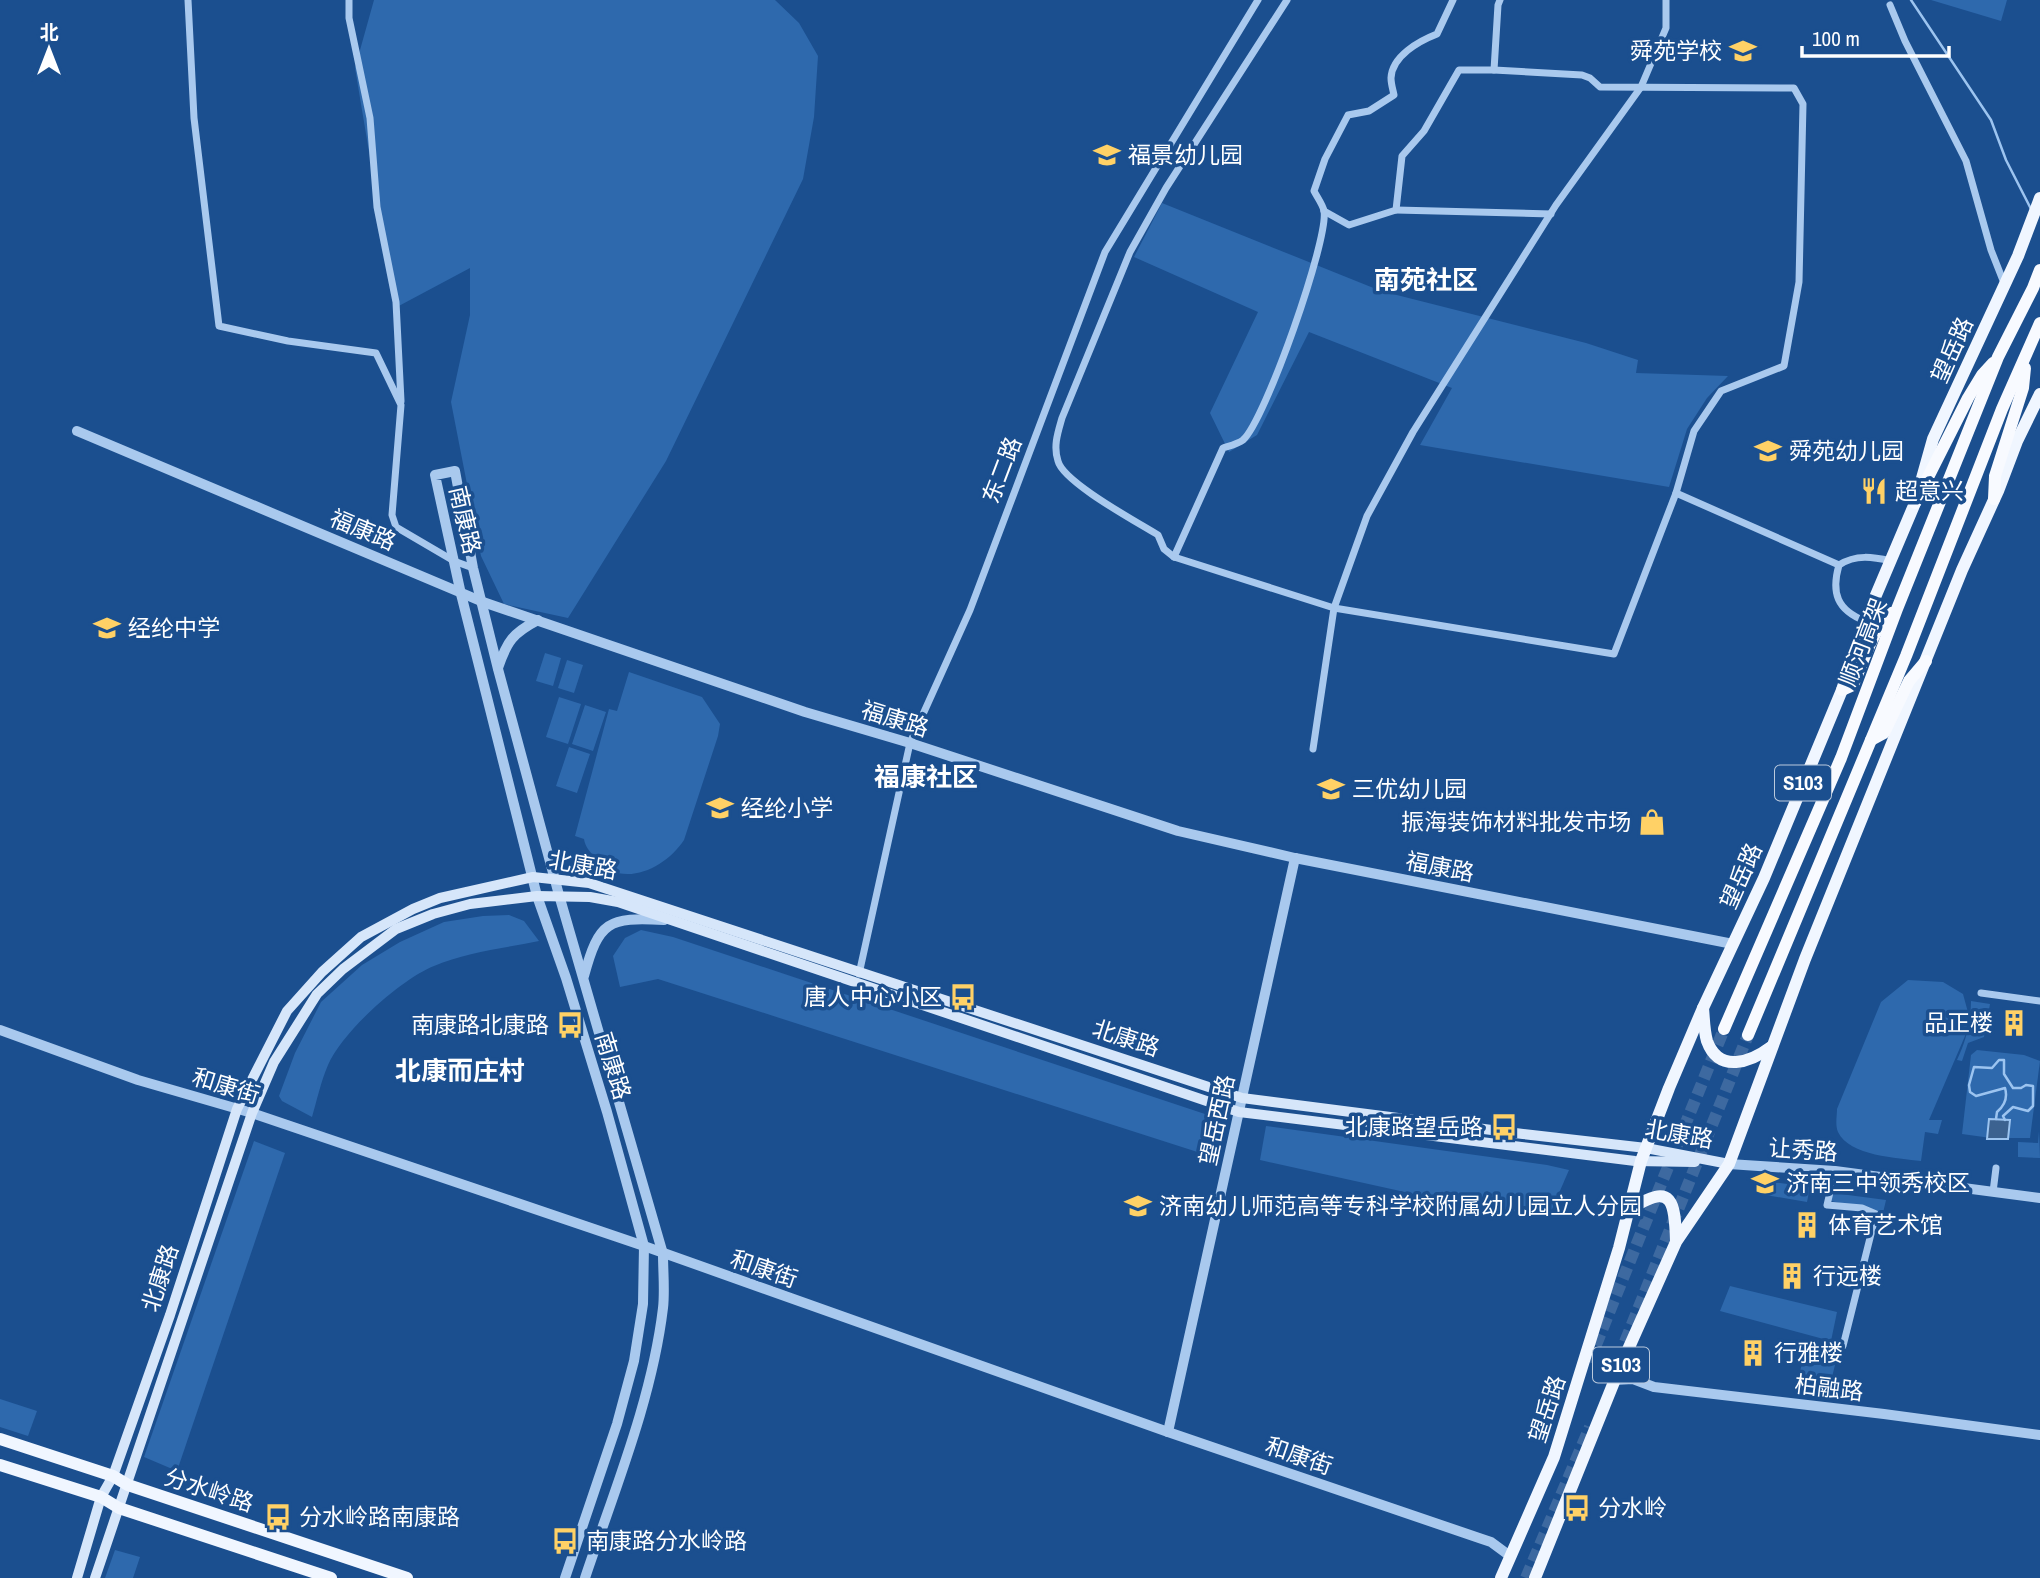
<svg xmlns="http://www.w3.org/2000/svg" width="2040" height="1578" font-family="'Archivo Narrow','Noto Sans SC',sans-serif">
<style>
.green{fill:#2e69ad}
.water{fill:#3c6290;stroke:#9cc4f0;stroke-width:2}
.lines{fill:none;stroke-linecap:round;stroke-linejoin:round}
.stream{stroke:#9cc4f0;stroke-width:2.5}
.trunk-tunnel{stroke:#3d69a0;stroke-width:12;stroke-dasharray:12 6;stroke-linecap:butt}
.minor{stroke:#a9c9ee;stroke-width:7}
.tertiary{stroke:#a9c9ee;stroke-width:10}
.secondary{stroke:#d6e6fa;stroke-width:10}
.primary{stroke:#f0f6ff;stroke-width:12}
.trunk{stroke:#f8faff;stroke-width:12}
.labels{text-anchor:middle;stroke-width:7;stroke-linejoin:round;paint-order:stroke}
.shield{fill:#1b4f8f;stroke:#bbcadd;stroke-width:2}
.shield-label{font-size:21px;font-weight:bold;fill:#fff}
.poi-label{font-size:23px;fill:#fff;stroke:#1b4f8f;text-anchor:start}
.street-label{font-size:23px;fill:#fff;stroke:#1b4f8f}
.quarter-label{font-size:26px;font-weight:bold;fill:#fff;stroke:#1b4f8f}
</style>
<rect width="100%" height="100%" fill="#1b4f8f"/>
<g class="green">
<polygon points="374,0 775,0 799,23 818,56 814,117 803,179 666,461 568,618 504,604 481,556 451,402 470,315 470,268 395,308 355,68"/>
<polygon points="1931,0 2007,0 2001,21"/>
<polygon points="1162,203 1381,291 1586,343 1638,360 1636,373 1728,376 1707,398 1687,429 1669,487 1420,445 1452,388 1309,332 1257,435 1229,452 1210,413 1258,312 1134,257"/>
<polygon points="545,653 561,658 553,686 536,681"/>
<polygon points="567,660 583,665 574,693 558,688"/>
<path d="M629,672L702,697L720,724L718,736L684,840C665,869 621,890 595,858C590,851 585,847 584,839L575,836L609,709L617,711Z"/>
<polygon points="559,697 581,704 568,744 546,737"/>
<polygon points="585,705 606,712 593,751 572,744"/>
<polygon points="569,747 590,754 577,793 556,786"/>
<path d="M509,915L524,921L539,941C505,948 466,952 434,966C401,979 342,1032 328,1065C321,1081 317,1100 312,1117L282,1101L279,1096L295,1053L321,1002L362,965L400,942L444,922L483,916Z"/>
<polygon points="641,930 673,937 1223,1120 1213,1157 658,979 620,987 613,956 625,938"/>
<path d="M1908,980L1943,982L1963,994L1969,1016L1965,1036L1929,1120H1942L1938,1134L1925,1132L1921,1161C1898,1158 1849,1156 1838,1132C1835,1125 1837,1116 1837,1109L1881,1002Z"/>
<path d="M1971,1001L1990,1004L1984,1037L1968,1043L1962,1061L1957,1060C1966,1041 1971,1022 1971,1001Z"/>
<polygon points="1977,1050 2024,1055 2040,1061 2030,1138 1991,1138 1962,1134 1971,1055"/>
<polygon points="1266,1126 1547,1165 1569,1170 1549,1216 1450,1202 1260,1160"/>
<polygon points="2039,1131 2040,1158 2018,1157 2018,1142 2038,1143"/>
<polygon points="254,1141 285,1153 177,1471 144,1457"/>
<polygon points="1757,1180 1810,1187 1807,1202 1754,1193"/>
<polygon points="1833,1193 1886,1200 1883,1213 1831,1201"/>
<polygon points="1730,1286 1837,1312 1831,1341 1720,1311"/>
<polygon points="1807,1344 1839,1349 1829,1389 1797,1383"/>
<polygon points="0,1399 37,1411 28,1436 0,1427"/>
<polygon points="115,1550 140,1557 133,1578 105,1578"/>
</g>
<polygon class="water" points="1989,1119 2010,1120 2008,1139 1987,1139"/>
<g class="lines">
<g class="stream">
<polyline points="1911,0 1991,120 2006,160 2031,209"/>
<path d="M1996,1119L1997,1112C2004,1106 2008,1098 2005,1088L1976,1096L1970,1092L1969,1085L1974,1067L1992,1068L1999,1060H2004V1074L2013,1088H2021L2026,1085L2033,1086V1106L2028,1111L2013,1107L2003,1116L2005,1120"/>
</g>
<g class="trunk-tunnel">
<polyline points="1625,1342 1748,1035"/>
<polyline points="1589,1362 1724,1029"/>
<polyline points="1526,1578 1590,1427"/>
</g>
<g class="minor">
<polyline points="188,0 194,118 219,326 288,341 376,353 401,405 392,515 396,527 454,561 473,568"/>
<polyline points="349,0 349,18 370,118 377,207 396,302 401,401"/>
<polyline points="1666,0 1666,28 1641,87 1556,205 1413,432 1367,516 1334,608 1614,654 1676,493 1839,565"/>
<polyline points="1890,5 1905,41 1966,161 1991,250 2004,283"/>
<polyline points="1494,70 1582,75 1590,78 1600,87 1794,88 1803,104 1799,282 1784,366 1721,391 1694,431 1676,493"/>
<polyline points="1396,210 1551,214"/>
<polyline points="1324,211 1349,225 1396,210 1402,156 1424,131 1459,70 1494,70 1498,5 1500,0"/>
<path d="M1174,557L1164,549L1158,535C1137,522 1063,482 1058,461C1053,446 1058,432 1062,418L1130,252L1166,188L1287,0"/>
<path d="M1865,621C1837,610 1831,593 1839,565C1856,554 1873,557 1891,561"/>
<path d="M1313,749L1334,608L1174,557L1223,448C1229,446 1238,444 1243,440C1265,421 1329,239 1324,211C1323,205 1317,197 1314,191L1325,159L1348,115L1369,111L1394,95C1393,90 1391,84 1391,78C1392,56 1419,41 1437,34L1453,0"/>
<polyline points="859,974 910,743 970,610 1105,252 1258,0"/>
<polyline points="1981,993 2040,1001"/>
<polyline points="1835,1171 1827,1205 1862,1208 1876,1214 1843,1346"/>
<polyline points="1993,1192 1996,1168"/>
</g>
<g class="tertiary">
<polyline points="77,431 483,602 805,712 910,743 1178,831 1295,858 1733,944"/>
<path d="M498,668C507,641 513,633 538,620"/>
<path d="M584,976C599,921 608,917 664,920"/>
<polyline points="0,1030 138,1080 252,1113 644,1246 1168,1432 1482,1539 1491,1542 1510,1556"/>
<polyline points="1729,1164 1835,1171 2040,1198"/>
<polyline points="1614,1380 1633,1379 1654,1387 1884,1414 2040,1435"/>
<polyline points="1168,1432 1295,858"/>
<path d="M565,1578L617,1424L634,1361L643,1304L644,1246L607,1112L566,978L537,896L461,594L435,475L455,471L473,568L498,669L559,895L663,1254C663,1272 665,1291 663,1308C652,1400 614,1491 585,1578"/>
</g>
<g class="secondary">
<polyline points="77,1578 101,1497 113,1476 170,1315 237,1109 287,1011 322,972 361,937 413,909 440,898 533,877 589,883 1242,1098 1523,1134 1646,1148 1729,1164"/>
<polyline points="95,1578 252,1113 274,1062 317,994 343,969 396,929 433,914 470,904 537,896 590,897 618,902 1239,1112 1635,1161 1695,1162"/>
</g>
<g class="primary">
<path d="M1703,1008C1704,1018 1704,1031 1707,1041C1719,1074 1751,1062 1771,1047"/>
<path d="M1631,1209C1673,1181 1675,1203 1676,1241"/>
<polyline points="0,1439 113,1476 128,1485 407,1578"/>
<polyline points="0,1465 101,1497 119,1508 331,1578"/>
<polyline points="1501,1578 1554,1457 1619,1248 1641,1161 1669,1088 1703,1008 1764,878 1842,690 1865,621 1915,503 1933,439 2018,256 2040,198"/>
<polyline points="1535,1578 1618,1372 1676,1242 1729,1164 1805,959 1962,570 1998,491 2017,441 2040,394"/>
</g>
<g class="trunk">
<polyline points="1994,499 1995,476 2023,388 2025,368"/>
<polyline points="1915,503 1968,398 1982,375 1993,363"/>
<path d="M1842,690L1853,685C1861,666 1875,625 1891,613"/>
<polyline points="1871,740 1884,733 1909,681 1926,661"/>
<polyline points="1724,1029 1841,758 1897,609 1998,357 2033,288 2040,270"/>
<polyline points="1748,1035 1906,656 2002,409 2040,323"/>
</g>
</g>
<defs>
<symbol id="school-bare" viewBox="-9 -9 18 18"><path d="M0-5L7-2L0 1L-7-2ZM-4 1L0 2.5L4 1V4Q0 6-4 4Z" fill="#ffd166" stroke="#1b4f8f" stroke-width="2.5" paint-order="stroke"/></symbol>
<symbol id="restaurant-bare" viewBox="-9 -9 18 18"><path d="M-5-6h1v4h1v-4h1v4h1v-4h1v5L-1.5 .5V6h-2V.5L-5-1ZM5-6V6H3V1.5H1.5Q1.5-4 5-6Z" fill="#ffd166" stroke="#1b4f8f" stroke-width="2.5" paint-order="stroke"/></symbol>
<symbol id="shop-bare" viewBox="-9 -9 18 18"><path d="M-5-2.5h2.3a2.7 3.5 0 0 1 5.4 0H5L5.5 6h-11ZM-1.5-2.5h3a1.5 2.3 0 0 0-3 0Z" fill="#ffd166" stroke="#1b4f8f" stroke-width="2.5" paint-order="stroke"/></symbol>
<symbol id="bus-bare" viewBox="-9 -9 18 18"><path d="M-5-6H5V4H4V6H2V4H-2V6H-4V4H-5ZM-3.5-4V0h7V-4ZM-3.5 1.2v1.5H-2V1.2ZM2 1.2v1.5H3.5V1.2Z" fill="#ffd166" stroke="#1b4f8f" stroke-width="2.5" paint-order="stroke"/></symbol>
<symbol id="building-bare" viewBox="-9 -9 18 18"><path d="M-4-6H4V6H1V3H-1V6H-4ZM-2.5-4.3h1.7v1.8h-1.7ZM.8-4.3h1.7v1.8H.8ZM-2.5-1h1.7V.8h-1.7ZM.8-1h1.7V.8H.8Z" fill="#ffd166" stroke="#1b4f8f" stroke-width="2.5" paint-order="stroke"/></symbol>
</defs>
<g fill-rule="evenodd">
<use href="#school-bare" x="1724" y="32" width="38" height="38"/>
<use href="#school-bare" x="1088" y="136" width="38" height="38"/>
<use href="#school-bare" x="1749" y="432" width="38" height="38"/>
<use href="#restaurant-bare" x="1855" y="472" width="38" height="38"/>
<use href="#school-bare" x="88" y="609" width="38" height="38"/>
<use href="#school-bare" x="1312" y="770" width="38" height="38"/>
<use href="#school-bare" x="701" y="789" width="38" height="38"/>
<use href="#shop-bare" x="1633" y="803" width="38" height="38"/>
<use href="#bus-bare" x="944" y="978" width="38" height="38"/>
<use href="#building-bare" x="1995" y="1004" width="38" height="38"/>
<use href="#bus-bare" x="551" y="1006" width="38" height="38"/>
<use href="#bus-bare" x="1485" y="1108" width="38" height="38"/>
<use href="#school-bare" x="1746" y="1164" width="38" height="38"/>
<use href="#school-bare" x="1119" y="1187" width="38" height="38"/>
<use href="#building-bare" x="1788" y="1206" width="38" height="38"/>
<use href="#building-bare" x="1773" y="1257" width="38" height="38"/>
<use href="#building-bare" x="1734" y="1334" width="38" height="38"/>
<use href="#bus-bare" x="1558" y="1489" width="38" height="38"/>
<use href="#bus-bare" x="259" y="1498" width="38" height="38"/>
<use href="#bus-bare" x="546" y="1522" width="38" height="38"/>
</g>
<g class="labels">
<g class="shield">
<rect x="1775" y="765.5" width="56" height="35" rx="5"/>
<rect x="1593" y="1347.5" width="56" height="35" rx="5"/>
</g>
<g class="shield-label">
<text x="1803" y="790">S103</text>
<text x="1621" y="1372">S103</text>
</g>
<g class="poi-label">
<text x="1722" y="59" text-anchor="end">舜苑学校</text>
<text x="1128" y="163">福景幼儿园</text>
<text x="1789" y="459">舜苑幼儿园</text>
<text x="1895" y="499">超意兴</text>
<text x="128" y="636">经纶中学</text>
<text x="1352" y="797">三优幼儿园</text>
<text x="741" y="816">经纶小学</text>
<text x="1631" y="830" text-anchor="end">振海装饰材料批发市场</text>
<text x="942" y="1005" text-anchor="end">唐人中心小区</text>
<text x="1993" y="1031" text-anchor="end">品正楼</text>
<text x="549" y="1033" text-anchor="end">南康路北康路</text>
<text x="1483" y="1135" text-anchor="end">北康路望岳路</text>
<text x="1786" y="1191">济南三中领秀校区</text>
<text x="1159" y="1214">济南幼儿师范高等专科学校附属幼儿园立人分园</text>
<text x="1828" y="1233">体育艺术馆</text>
<text x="1813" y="1284">行远楼</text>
<text x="1774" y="1361">行雅楼</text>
<text x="1598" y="1516">分水岭</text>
<text x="299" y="1525">分水岭路南康路</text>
<text x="586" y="1549">南康路分水岭路</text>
</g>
<g class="street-label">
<text transform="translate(1952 350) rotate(-66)" y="8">望岳路</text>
<text transform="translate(1002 470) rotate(-69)" y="8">东二路</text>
<text transform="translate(465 520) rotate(77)" y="8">南康路</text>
<text transform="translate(363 530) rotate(23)" y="8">福康路</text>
<text transform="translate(1863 642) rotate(-69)" y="8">顺河高架</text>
<text transform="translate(895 719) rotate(17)" y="8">福康路</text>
<text transform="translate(583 865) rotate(10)" y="8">北康路</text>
<text transform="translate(1440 867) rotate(11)" y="8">福康路</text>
<text transform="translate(1741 876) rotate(-66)" y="8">望岳路</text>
<text transform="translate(1126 1038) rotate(18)" y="8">北康路</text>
<text transform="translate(613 1066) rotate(73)" y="8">南康路</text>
<text transform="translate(226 1086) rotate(17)" y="8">和康街</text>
<text transform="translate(1217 1120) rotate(-78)" y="8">望岳西路</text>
<text transform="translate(1679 1134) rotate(10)" y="8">北康路</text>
<text transform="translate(1803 1150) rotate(4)" y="8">让秀路</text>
<text transform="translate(764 1269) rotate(19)" y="8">和康街</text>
<text transform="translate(160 1278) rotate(-72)" y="8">北康路</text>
<text transform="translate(1829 1388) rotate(7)" y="8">柏融路</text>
<text transform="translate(1547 1409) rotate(-72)" y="8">望岳路</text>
<text transform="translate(1299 1456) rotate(19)" y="8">和康街</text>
<text transform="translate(209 1490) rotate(18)" y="8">分水岭路</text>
</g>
<g class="quarter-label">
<text x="1426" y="289">南苑社区</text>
<text x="926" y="786">福康社区</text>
<text x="460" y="1080">北康而庄村</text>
</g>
</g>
<g transform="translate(49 49)" stroke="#1b4f8f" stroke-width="5" paint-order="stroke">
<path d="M0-5L12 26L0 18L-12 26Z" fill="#ffffff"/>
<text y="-10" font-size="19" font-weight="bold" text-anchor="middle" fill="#ffffff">北</text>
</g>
<path d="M1802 46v10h147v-10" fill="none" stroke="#ffffff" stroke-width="3.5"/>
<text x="1812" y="46" font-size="21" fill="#ffffff" stroke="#1b4f8f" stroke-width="5" paint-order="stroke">100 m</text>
</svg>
